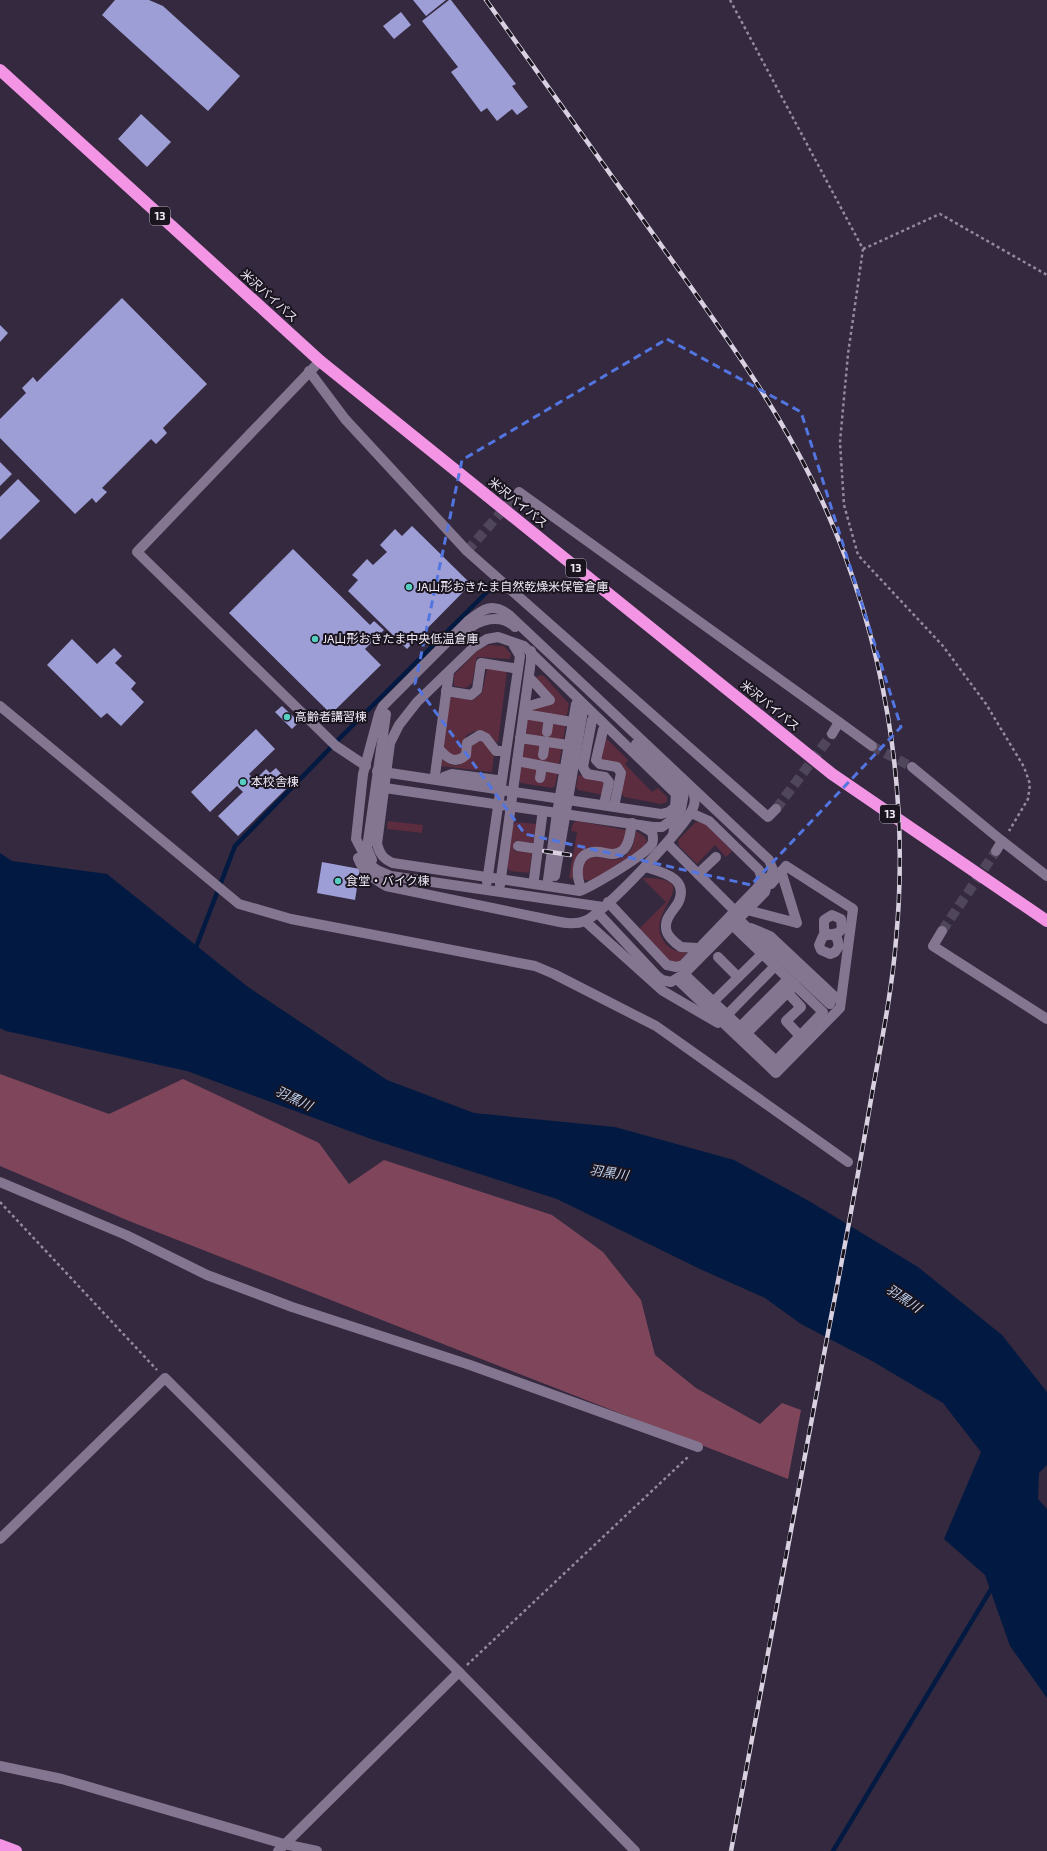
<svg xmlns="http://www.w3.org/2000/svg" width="1047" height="1851" font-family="'Exo 2','Noto Sans JP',sans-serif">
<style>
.green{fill:#5b2d3e}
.forest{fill:#7f465b}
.water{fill:#021a42}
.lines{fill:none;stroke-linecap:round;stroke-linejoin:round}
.stream{stroke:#021a42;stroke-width:4.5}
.building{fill:#9e9ed7}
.minor-tunnel{stroke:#50465b;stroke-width:10;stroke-dasharray:10 5;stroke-linecap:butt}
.path{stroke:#938a9c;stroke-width:2.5;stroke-dasharray:3 3;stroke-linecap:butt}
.minor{stroke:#847690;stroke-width:10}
.highway{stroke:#f394e5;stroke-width:12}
.rail-casing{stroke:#d9d1e1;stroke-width:4.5}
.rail{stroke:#19141e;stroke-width:3;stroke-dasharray:9;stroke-linecap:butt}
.marked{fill:none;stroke:#5275e0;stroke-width:3;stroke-dasharray:8 5;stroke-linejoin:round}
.poi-dot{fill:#57cec2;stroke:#19141e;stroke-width:1.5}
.labels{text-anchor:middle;stroke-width:4;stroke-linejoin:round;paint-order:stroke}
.shield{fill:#19141e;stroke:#b0a9b7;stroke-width:1}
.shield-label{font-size:11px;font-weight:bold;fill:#f0e9f8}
.street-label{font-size:12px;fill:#f0e9f8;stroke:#19141e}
.poi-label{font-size:12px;fill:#f0e9f8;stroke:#19141e;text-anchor:start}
.water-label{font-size:13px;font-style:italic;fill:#c3d5f2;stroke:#19141e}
</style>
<rect width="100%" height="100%" fill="#34293f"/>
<g class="green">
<polygon points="489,645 504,646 511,654 510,659 477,657 472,683 466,688 454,686 454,675 478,650"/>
<path d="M487,669L507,671L498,743C488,736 480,724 466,736L460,755L453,757L442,746L450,697L473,700L482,693Z"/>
<polygon points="540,675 544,676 569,704 566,719 528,710 556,702 535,678"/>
<polygon points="528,717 566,723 563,741 526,734"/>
<polygon points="604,736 628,760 625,764 652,792 658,788 667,797 667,802 661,804 624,797 621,791 625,773 603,761 598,757"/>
<path d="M482,739L494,755L492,772L440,766L441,759C445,760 447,764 452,765C465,768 470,754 472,744Z"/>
<polygon points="525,741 562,747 559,764 522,758"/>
<polygon points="521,766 558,771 555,786 552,788 521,783 518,779"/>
<polygon points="578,775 603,779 606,783 603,795 578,790 576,787"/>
<polygon points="388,821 423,825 422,833 387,829"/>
<path d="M577,821L626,830C621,867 604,839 584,850L575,879L569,878L577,832L571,831L573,823Z"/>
<polygon points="516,822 537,824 534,843 515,841 514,851 532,853 529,873 510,871 507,867 512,826"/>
<polygon points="696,822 705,823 732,851 726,857 715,845 697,864 679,846 678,840"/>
<path d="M636,831L644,836L647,841L643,848L592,881L585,880C582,876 580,871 582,866C592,847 609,865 622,858C633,852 634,842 636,831Z"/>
<path d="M642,878C708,878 647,908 662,938C667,949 677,952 688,953L679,962L673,964L668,961L638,930L666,902Z"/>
</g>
<polygon class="forest" points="0,1074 109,1114 183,1079 319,1143 349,1184 384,1160 552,1215 603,1252 641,1300 655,1355 696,1388 760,1424 782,1403 801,1410 788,1479 129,1221 0,1166"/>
<polygon class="water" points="0,853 12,861 107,874 248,987 387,1080 474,1113 615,1127 734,1160 809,1201 918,1267 1002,1335 1047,1392 1047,1465 1039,1473 1038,1499 1047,1509 1047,1698 1010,1646 985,1575 944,1539 981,1452 943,1403 872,1361 801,1324 765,1298 700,1269 557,1199 371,1139 187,1071 6,1031 0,1028"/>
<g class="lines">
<g class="stream">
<polyline points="195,950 235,846 341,737 496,583"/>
<polyline points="833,1851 993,1586"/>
</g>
</g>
<g class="building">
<polygon points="115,0 149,0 163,6 240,76 208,111 102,15"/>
<polygon points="413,0 446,0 426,16"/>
<polygon points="449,0 451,0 516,84 512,86 528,107 517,115 512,109 497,121 487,108 481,112 451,72 458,67 422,21"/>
<polygon points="401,12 411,25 394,39 383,26"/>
<polygon points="141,114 171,142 147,167 118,139"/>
<polygon points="122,298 207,384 163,428 167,433 156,444 151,439 102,488 107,492 96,503 92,498 75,514 0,438 0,419 26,393 22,388 33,377 37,382"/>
<polygon points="0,325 8,333 0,342"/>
<polygon points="0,462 12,474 0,486"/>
<polygon points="18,479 40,501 0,540 0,497"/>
<polygon points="412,526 471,584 407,649 348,591 358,580 352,575 367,559 373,565 387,552 380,545 395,529 402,536"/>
<polygon points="293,549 370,625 374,621 384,630 365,649 381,665 331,714 229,613"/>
<polygon points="72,639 97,664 114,648 122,656 115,663 136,683 131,689 144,702 121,726 107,713 101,718 47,665"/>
<polygon points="282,706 299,722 292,729 275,712"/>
<polygon points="256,729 275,749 249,774 255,780 266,769 270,773 276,768 287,780 282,784 286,789 238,836 218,816 243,792 237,786 210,812 191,792"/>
<polygon points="322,862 360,869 355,900 317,893"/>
</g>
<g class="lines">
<g class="minor-tunnel">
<polyline points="467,551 519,492"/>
<polyline points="872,746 912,767"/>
<polyline points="776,809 832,734"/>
<polyline points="942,931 996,851"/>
</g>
<g class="path">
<polyline points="730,0 863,249 848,354 840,442 844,505 858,555 943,646 986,704 1024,767 1030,784 1028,799 1009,831"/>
<polyline points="863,249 940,214 1047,275"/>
<polyline points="0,1202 157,1370"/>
<polyline points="467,1665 689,1456"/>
</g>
<g class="minor">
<polyline points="320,361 137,552 336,746 366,766"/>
<polyline points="309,371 345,419 467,551 768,817 776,809"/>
<polyline points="519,492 839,722 832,734"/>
<path d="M465,632C479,619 500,613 515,627"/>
<polyline points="446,691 471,695 477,690 481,663 513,668"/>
<polyline points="0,706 239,904 291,919 535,966 554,974 656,1026 848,1162"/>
<polyline points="525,707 550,700 529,677"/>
<polyline points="524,714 572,722"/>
<polyline points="592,720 583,767 587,774 605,777 609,782 605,800"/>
<polyline points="839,722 872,746"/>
<polyline points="603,730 596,760 600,764 617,767 621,773 615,802"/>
<polyline points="547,732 549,718"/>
<polyline points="520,738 568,745"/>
<polyline points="636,744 680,786 684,793 681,809 676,817 673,835"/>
<path d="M439,749C447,758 455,765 466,755L467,743L480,735L486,738L496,751H501"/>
<polyline points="543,755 545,742"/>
<polyline points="517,761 564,770"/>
<polyline points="912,767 1002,841 1047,876"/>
<path d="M377,771L390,773L496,789L501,790L661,814L669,812L675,807L676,795L674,792L524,646L498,637L487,639L474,647L417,702L399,725L390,743L377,844C380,854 383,859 393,863L580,891C594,885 644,856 652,844C654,840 653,836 652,832L640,825"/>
<polyline points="435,775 449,672"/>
<polyline points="444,777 452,774 497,780"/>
<polyline points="540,778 542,766"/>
<polyline points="378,787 653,827 662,827 676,817"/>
<polyline points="667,843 734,910"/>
<polyline points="518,846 538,849"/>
<polyline points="996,851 1002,841"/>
<path d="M358,858C363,872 374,879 386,886L555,921C565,923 575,925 585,921C604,913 685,827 693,808C696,801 695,794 691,788"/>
<polyline points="372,860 367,848 386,714"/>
<path d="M645,867C662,872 690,878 678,903C673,911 665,918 666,928C666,935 675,943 681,947L697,948"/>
<polyline points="698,874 716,857"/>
<polyline points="555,876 583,711"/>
<polyline points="534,879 542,817"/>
<polyline points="548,880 557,813 576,704"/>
<polyline points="487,882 520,656 514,646"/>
<polyline points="500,885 531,660 531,651"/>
<path d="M580,885C576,873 576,854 593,852C604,850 612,859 623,850C630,844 630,832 632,823"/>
<polyline points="608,902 667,965 676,967 683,965 759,886 761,876 759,870 709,821 691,813"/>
<path d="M603,907L391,876L377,870L369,864L356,839L363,774L379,714L383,706L468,621C483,609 492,602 509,615L769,860L773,870L769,881"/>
<polyline points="747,910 797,923 781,871"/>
<polyline points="597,912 657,976 662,980 671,982 684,974 765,892 769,877"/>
<polyline points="738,919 830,1004"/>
<polyline points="585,921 663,991 718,1023"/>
<polyline points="751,928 770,936 836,998"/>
<polyline points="942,931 933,946 1047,1019"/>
<polyline points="828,934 824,931 824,920 832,915 841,919 842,929 838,933 823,936 819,945 821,950 830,954 835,952 839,946 837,938 833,935"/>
<polyline points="718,957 738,977"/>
<polyline points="684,974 776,1061 823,1012 732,925"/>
<polyline points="677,979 776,1073 840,1008 853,909 786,866 771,884"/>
<polyline points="788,993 801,1007 786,1021 800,1036"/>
<polyline points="713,1002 762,954"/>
<polyline points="727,1015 775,966"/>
<polyline points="740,1027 788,979"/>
<polyline points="746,1034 795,985"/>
<polyline points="0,1182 126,1235 207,1275 292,1307 470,1365 698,1447"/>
<polyline points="0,1539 165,1378 459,1672 635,1851"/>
<polyline points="0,1766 62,1779 284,1844 317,1851"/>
<polyline points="278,1851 459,1672"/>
</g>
<g class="highway">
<polyline points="0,70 320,361 832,774 1047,921"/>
<polyline points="0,1845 16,1851"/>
</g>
<defs>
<g id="rail">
<path d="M486,0C547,86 609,172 671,259C727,338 783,415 823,503C885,639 910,792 896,940C892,990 882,1039 873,1088C859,1170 844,1251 828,1333C795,1505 763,1678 731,1851"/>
<polyline points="544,851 570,855"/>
</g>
</defs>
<use href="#rail" class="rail-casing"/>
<use href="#rail" class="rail"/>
</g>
<path class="marked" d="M667,339L801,412L901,727L751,885L525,834L415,684L462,460Z"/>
<g class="poi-dot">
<circle cx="409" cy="587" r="4"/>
<circle cx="315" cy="639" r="4"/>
<circle cx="287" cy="717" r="4"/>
<circle cx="243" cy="782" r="4"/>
<circle cx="338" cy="881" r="4"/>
</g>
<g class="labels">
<g class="shield">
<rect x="150" y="207" width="20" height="18" rx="3"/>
<rect x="566" y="559" width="20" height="18" rx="3"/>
<rect x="880" y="805" width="20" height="18" rx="3"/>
</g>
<g class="shield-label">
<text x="160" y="220">13</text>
<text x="576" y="572">13</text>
<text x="890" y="818">13</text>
</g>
<g class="street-label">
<text transform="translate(269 296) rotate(42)" y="4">米沢バイパス</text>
<text transform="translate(518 503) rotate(39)" y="4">米沢バイパス</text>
<text transform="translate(770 706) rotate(39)" y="4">米沢バイパス</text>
</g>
<g class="poi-label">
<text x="417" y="591">JA山形おきたま自然乾燥米保管倉庫</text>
<text x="323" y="643">JA山形おきたま中央低温倉庫</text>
<text x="295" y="721">高齢者講習棟</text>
<text x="251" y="786">本校舎棟</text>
<text x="346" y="885">食堂・バイク棟</text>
</g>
<g class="water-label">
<text transform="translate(294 1098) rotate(26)" y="5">羽黒川</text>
<text transform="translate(609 1172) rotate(9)" y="5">羽黒川</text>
<text transform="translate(904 1298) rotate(34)" y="5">羽黒川</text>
</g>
</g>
</svg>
